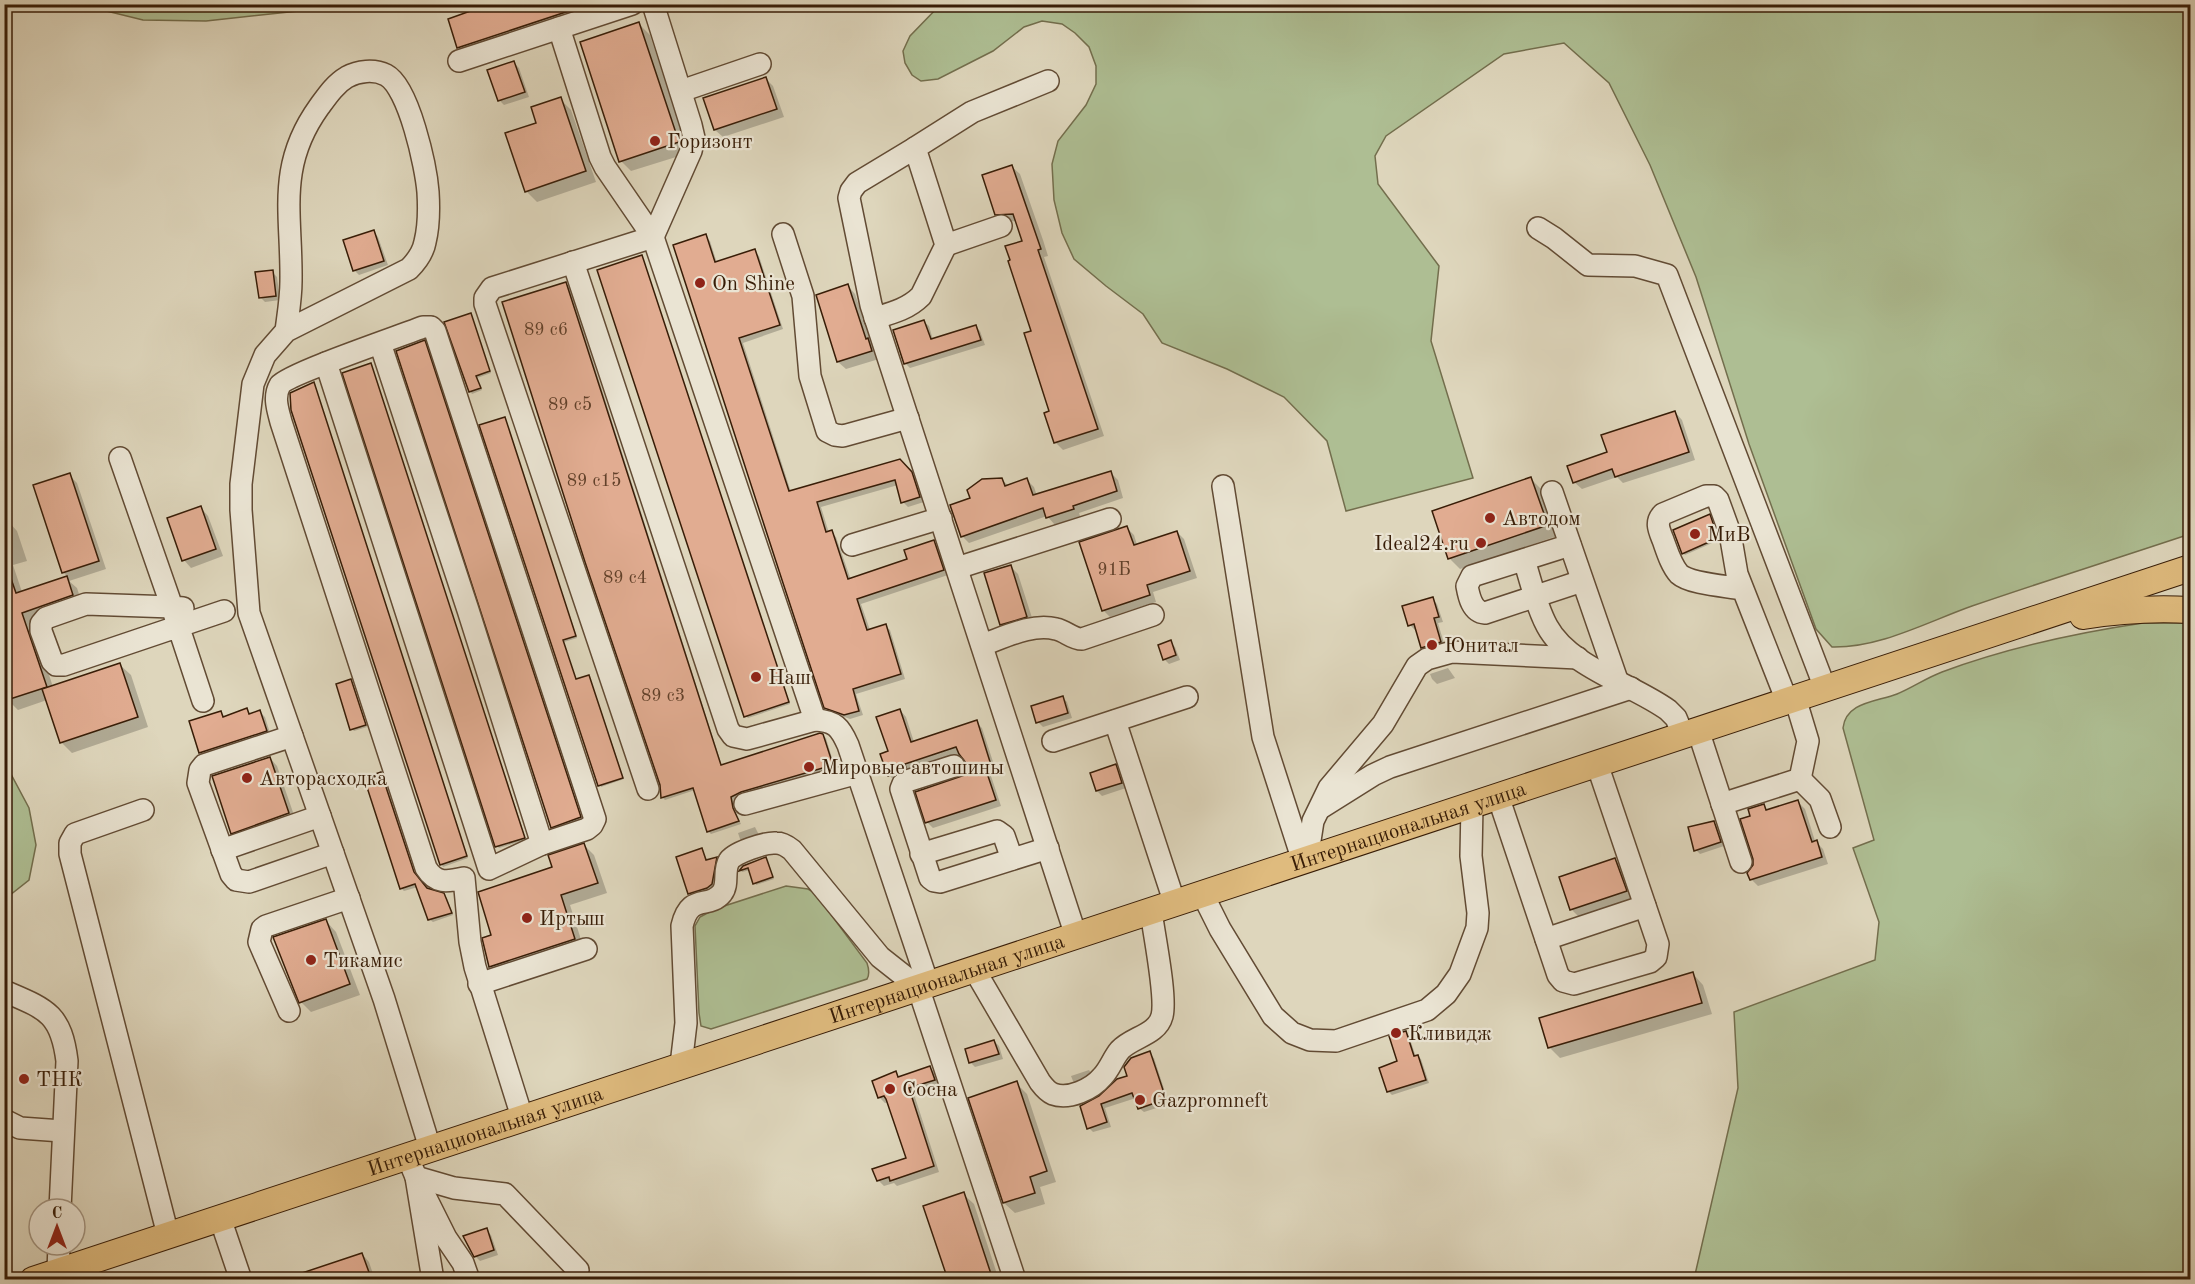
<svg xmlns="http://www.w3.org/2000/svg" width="2195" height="1284" font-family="'Old Standard TT',serif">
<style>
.green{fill:#aebe93;stroke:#736e4d;stroke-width:1.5}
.shadow{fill:#0003}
.building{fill:#e1ac91;stroke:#381d07;stroke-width:1.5}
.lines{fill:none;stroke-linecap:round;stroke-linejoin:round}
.minor-casing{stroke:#624b34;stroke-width:24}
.major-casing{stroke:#381d07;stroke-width:28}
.minor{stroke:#eae4d3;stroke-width:21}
.major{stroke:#dfbb7e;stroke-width:26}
.poi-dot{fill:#8f2418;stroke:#eae4d3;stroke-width:2}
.labels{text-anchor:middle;stroke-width:4.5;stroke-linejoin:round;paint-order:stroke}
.number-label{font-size:18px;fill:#62412a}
.poi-label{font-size:21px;fill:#381d07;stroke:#eae4d3;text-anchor:start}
.street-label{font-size:21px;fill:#381d07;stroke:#eae4d3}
</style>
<rect width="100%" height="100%" fill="#ded6bc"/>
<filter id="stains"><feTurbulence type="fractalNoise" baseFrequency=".00333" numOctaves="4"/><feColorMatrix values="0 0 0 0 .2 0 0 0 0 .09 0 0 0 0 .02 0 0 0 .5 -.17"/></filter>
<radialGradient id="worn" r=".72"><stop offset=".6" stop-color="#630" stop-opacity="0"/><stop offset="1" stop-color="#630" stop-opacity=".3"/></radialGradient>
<g class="green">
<polygon points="82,5 335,5 317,9 206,21 143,20"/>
<path d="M940,5H2190V534C2118,558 2045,581 1972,606C1927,622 1880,648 1832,647L1816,629L1749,444L1696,277L1650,165L1609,83L1564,43L1504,54L1386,136L1375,156L1378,184L1439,266L1431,341L1473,478L1346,511L1327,441L1284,397L1227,369L1162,343L1143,314L1106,286L1074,259L1062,233L1054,200L1052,164L1058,141L1086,105L1096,84V66L1089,47L1075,33L1062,24L1042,21L1024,27L993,51L938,79L921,81L912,75L905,63L903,51L910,36Z"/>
<path d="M2143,623H2190V1279H1694L1738,1088L1734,1012L1875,960L1879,922L1853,848L1874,840L1843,728C1846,702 1876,702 1897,694C1912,688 1926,678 1942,672C2007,648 2075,633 2143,623Z"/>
<polygon points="4,761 29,808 36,845 29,880 5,899"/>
<path d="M786,886L808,889L815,893L867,963C869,969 870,974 867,979L711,1029L701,1026L699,1013L695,926L700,917L715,909Z"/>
</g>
<g class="shadow">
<polygon points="495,4 631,4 469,58 459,47"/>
<polygon points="639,24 650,35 689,153 631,171 621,161"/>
<polygon points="514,63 519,68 529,97 504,105 499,100"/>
<polygon points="766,79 773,86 784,117 723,137 715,130"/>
<polygon points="560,99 571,110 596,182 537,202 526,191"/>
<polygon points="1012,167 1020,174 1043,240 1048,256 1044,257 1104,436 1063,450 1055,442 1051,412 1032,331 1024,242 1017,221 1004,222 996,214"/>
<polygon points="374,232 378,237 388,265 359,275 354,270"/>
<polygon points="705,236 710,241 717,263 754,251 759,256 783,329 743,343 791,492 900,461 916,478 924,502 908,507 903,502 898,485 821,507 829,533 831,532 836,537 851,580 909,560 933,541 938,546 948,575 861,604 870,630 885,626 890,630 905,679 856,694 863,715 850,719 831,712 826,707"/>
<polygon points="643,259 790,704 748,718 746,716"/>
<polygon points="272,272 277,277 280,300 265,302 260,297"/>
<polygon points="566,284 569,286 722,766 822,735 826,738 835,768 744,794 733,800 735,812 741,824 711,834 708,831 695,790 665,800 662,797 662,785"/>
<polygon points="848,286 855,294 872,344 876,347 879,359 846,369 838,362"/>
<polygon points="471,315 491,373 477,378 482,390 472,394 470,391"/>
<polygon points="924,322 929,326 933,340 975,326 980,331 985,345 910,368 905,363"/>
<polygon points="426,344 582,819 554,829 552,827"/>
<polygon points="371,365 526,840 499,848 497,846"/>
<polygon points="315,386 468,858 443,867 439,861"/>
<polygon points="1675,412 1682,420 1695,460 1623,483 1617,477 1582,489 1574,482 1609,453"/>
<polygon points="504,419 577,638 564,642 576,680 588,676 590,678 624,779 601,787"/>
<polygon points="1111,473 1118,480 1123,498 1079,513 1080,516 1055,525 1047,516 969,543 962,536 972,499 1002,480 1009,486 1027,480 1034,487 1037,496"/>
<polygon points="69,475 77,483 106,569 69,581 77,588 83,606 32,623 53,687 120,665 131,675 148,727 72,753 61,742 47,700 18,710 8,700 4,691 4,521 7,520 17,531 27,561 13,565 22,592 68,577 63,572"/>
<polygon points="1531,479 1542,490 1557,536 1460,569 1449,558"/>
<polygon points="201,508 208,516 223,556 191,568 184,560"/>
<polygon points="1711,518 1719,540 1685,555 1683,553"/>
<polygon points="1127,528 1134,535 1137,545 1177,532 1184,539 1197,578 1153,592 1156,602 1110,617 1103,610"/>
<polygon points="1010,566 1018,574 1034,624 1009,632 1002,624"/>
<polygon points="1432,599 1437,604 1443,622 1438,623 1445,647 1427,652 1422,647 1417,629 1415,630 1410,625"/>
<polygon points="1170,642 1175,647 1180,660 1169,664 1164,659"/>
<polygon points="1448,668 1455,678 1437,684 1432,679 1430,674"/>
<polygon points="351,681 367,727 354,731 352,729"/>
<polygon points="1062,697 1067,702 1072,718 1043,727 1038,722"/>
<polygon points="247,710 252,715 260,712 265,717 271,736 205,758 200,753 190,722 220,712 226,718"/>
<polygon points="900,710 906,717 914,742 976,722 982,728 996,771 990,773 1001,806 933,828 927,822 967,776 967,761 960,754 910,770 895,781 889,775 889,752"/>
<polygon points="270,758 277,766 296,821 240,841 232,833"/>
<polygon points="1115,766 1120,771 1126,788 1102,796 1097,791"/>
<polygon points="381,774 384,777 416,877 427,889 443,895 447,898 453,915 433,922 430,920 418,887 404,891 401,888"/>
<polygon points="1798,802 1805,809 1815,841 1823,849 1828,864 1758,886 1751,879 1755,866 1752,817 1763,806 1769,811"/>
<polygon points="1714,823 1718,827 1724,846 1700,854 1696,850"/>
<polygon points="755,827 759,835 742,841 740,839 738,833"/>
<polygon points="584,845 594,855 607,893 570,905 584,949 500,976 490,967 484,939 493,936 554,868"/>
<polygon points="702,850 708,861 717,858 719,861 712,890 693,896 690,893"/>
<polygon points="766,859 774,879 756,885 750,870 742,872 741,871 744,867"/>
<polygon points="1615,860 1623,867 1633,899 1579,917 1571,909"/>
<polygon points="326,921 336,932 360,995 311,1012 301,1002"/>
<polygon points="1693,974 1703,985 1712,1014 1560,1058 1549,1047"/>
<polygon points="1405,1032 1409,1036 1416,1057 1418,1056 1421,1059 1429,1083 1392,1095 1389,1092 1381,1068 1399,1062"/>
<polygon points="994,1041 999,1046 1003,1059 975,1067 970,1062"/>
<polygon points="1149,1053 1154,1058 1169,1104 1144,1112 1139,1108 1136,1098 1105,1108 1111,1127 1093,1132 1089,1128 1100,1098 1129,1077"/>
<polygon points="930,1068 936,1074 940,1086 914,1094 939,1172 897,1186 894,1183 884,1186 878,1180 907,1159 889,1102 885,1103 879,1097 895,1073 900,1078"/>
<polygon points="1089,1070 1091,1073 1087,1077 1075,1083 1073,1081 1071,1076"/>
<polygon points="1016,1083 1027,1094 1056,1182 1040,1187 1045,1204 1015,1213 1004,1203 970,1099"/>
<polygon points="963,1194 974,1204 999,1280 949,1280"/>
<polygon points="486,1230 491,1235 498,1255 480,1261 475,1256"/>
<polygon points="362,1254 369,1262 375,1280 289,1280"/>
</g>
<g class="building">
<polygon points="490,4 590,4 457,48 448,19"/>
<polygon points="639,22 679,142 619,162 580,42"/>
<polygon points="514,61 525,92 498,101 487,70"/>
<polygon points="766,77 777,109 714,130 703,98"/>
<polygon points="561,97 586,171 525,192 505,133 536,123 531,107"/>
<polygon points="1012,165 1041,249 1038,250 1098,429 1054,443 1044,413 1049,411 1024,333 1031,331 1008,261 1010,260 1005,246 1022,241 1013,214 995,215 982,175"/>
<polygon points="374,230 384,261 353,271 343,240"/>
<polygon points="706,234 715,262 755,249 780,325 739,338 789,491 900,459 912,472 920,497 901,503 895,480 817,502 826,532 832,530 848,579 907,559 904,550 934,540 944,570 857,599 867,630 886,624 901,674 853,689 859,711 844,715 824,708 783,583 673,245"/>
<polygon points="642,255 789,702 744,717 597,270"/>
<polygon points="273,270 276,296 259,298 255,272"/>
<polygon points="566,282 721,765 820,733 823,734 833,765 741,792 731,797 733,808 739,821 707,832 693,788 661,798 660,785 585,562 502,302"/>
<polygon points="848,284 866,339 868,338 872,351 837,362 816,295"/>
<polygon points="471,313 490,371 476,376 481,388 469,392 444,322"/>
<polygon points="924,320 931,339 976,325 981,340 904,364 893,330"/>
<polygon points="425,340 581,817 551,828 396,351"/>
<polygon points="371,363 525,838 495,847 342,373"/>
<polygon points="314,382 467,856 440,865 291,410 290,393"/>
<polygon points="1675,411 1689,452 1615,477 1612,469 1573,483 1567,466 1607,452 1601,435"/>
<polygon points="505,417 576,636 563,640 576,679 589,675 623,778 598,786 479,425"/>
<polygon points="1111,471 1117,491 1073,506 1074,509 1046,518 1043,508 961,537 950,505 970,498 967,490 982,479 1002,478 1005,486 1027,478 1033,495"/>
<polygon points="70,473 99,561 62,573 33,485"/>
<polygon points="1531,477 1548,525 1448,559 1432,511"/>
<polygon points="201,506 216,549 182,561 167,518"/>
<polygon points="1710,514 1718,538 1682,554 1673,530"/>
<polygon points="1127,526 1134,545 1177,531 1190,571 1147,585 1150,595 1102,611 1079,542"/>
<polygon points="1011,565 1027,617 1000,625 984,573"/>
<polygon points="7,567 16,593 67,576 73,595 22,613 47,687 4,701 4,568"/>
<polygon points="1433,597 1439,617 1434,618 1441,642 1421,648 1414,624 1408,626 1402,606"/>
<polygon points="1171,640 1176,655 1163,660 1158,645"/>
<polygon points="120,663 138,717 60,743 42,689"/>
<polygon points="351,679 366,725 350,730 336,684"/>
<polygon points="1063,696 1068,713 1036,723 1031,706"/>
<polygon points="247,708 249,714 260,710 267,731 199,753 189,721 221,711 223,717"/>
<polygon points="900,709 911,742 977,720 991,765 985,767 996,800 925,823 915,792 965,775 966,763 959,754 956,747 905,764 906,768 888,776 880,754 888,751 876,717"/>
<polygon points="270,757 289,813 231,834 212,776"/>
<polygon points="1116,764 1122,783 1096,791 1090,773"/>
<polygon points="381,772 414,872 427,888 444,893 452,913 428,920 415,884 400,889 364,778"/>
<polygon points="1798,800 1812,842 1817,840 1822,857 1750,880 1747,873 1753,865 1753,859 1740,819 1750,816 1748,809 1764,804 1766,810"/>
<polygon points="1714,821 1721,842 1694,851 1688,827"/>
<polygon points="584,843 598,883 561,895 575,939 489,967 482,938 491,935 478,892 552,867 548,855"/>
<polygon points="702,848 706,860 717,857 712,884 707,888 688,894 676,857"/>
<polygon points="766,857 773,877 753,884 748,868 739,871 743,866"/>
<polygon points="1615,858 1627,891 1570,910 1559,877"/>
<polygon points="326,919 350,984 299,1003 273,937"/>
<polygon points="1693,972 1702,1003 1548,1048 1539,1018"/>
<polygon points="1406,1031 1414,1056 1418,1055 1426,1080 1387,1092 1379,1068 1397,1061 1389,1036"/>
<polygon points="994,1040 999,1054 969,1063 965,1049"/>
<polygon points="1150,1051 1166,1099 1138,1109 1132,1093 1101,1104 1107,1122 1087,1129 1080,1106 1099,1096 1117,1079 1127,1076 1124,1067 1131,1058"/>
<polygon points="930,1066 935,1080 909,1088 934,1166 890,1181 889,1177 877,1181 872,1169 906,1158 886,1099 884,1096 878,1098 872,1081 896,1071 898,1077"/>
<polygon points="1017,1081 1047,1171 1030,1177 1035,1193 1003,1203 968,1098"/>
<polygon points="964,1192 993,1280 948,1280 923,1206"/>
<polygon points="487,1228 494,1250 474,1257 463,1236"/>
<polygon points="362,1253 370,1275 355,1280 291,1280 290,1277"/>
</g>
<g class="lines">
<defs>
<g id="minor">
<polyline points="559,28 600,157 605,167 653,237 815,720 747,739 733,736 728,729 573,262"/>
<polyline points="459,61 632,4"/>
<polyline points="681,91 760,64"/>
<polyline points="915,148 857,183 851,191 849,198 871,305 1076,936"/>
<polyline points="1538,228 1554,238 1588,265 1635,266 1667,275 1825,688"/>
<polyline points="783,234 803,296 810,376 827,431 835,435 843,436 908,418"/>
<polyline points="946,245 1001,226"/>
<path d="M875,318C892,313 908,309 921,296L946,245L915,148L972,112L1048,81"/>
<path d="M286,331C288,315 291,298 291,281C292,214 276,167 319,107C327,96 335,84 347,77C358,71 374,69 386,75C409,87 426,167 428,192C429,208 429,226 425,242C423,253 417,261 409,269L286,331L265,355L253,384L241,484V510L249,613L384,999L430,1148"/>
<path d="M380,343L468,610L542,844L587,829L592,825L595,819L435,331L431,327H423C403,335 288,374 280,385C273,397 278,410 281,422L426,868C436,884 447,882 464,878L470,942L475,967L522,1117"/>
<polyline points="326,363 489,869 542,844"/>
<polyline points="120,458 172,607 183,608"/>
<polyline points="1223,486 1263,737 1303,861"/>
<polyline points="1552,492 1617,680"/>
<polyline points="852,545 941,518"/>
<path d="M1570,545L1472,576L1467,586C1469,597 1472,612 1485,613L1582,581"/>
<path d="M1524,560C1531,581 1536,606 1547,626C1569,667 1632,684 1668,710L1676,718L1683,735"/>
<polyline points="957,568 1110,519"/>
<path d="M1742,589C1727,586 1690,584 1679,574C1671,565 1667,551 1663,540C1659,530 1655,522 1663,514L1706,496H1714L1718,500L1730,533L1737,574L1787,701"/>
<path d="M982,645C1005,637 1032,623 1056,629C1066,631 1072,639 1082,639L1153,615"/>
<polyline points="203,701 172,607 86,604 46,618 41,624 41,631 52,661 56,665 64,665 224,611"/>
<path d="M815,720C835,721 840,727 848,745L928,984"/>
<polyline points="1115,721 1175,904"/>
<polyline points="1698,730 1741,862"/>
<polyline points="292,736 204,765 200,770 198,783 231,874 236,880 249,882 333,853"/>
<polyline points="1053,741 1187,697"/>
<polyline points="954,766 907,781 903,784 901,789 930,878 934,881 940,882 1048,848"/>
<polyline points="1800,779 1820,799 1830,827"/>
<polyline points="648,789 485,304 485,298 492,288 653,237 691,151 694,138 691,125 653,4"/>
<polyline points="1498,796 1558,975 1563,981 1574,984 1650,962 1656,957 1658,944 1597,764"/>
<polyline points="745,804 858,773"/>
<polyline points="1722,804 1800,779 1808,741 1795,698"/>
<polyline points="1322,807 1373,775 1390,767 1631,688"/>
<polyline points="143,810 75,834 70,843 70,854 168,1235"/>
<polyline points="222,850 320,816"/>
<polyline points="921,854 997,831 1004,836 1012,859"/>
<polyline points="1307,860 1313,821 1329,788 1383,724 1417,666 1427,659 1452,652 1578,658"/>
<polyline points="1203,895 1220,929 1273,1016 1292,1033 1310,1040 1336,1041 1427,1010 1446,994 1460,974 1477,928 1478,913 1471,856 1472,805"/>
<polyline points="1546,939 1645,906"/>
<path d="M974,969L1040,1082C1043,1086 1048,1092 1053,1094C1069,1100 1092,1089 1102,1077C1110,1069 1113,1058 1120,1050C1132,1037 1157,1035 1162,1016C1167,997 1154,935 1151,911"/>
<polyline points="479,984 586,949"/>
<path d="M4,991C46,1009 61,1013 67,1061L60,1209"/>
<polyline points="289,1011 259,942 262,929 266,926 349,898"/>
<path d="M681,1065L686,1023L682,926C690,892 708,910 722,893C729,884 723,871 729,861C733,853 766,842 776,843C782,843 787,846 792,850L880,957L918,987L1015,1280"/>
<polyline points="4,1120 20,1128 62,1131"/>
<polyline points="411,1165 416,1177 433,1280"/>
<polyline points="416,1177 454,1188 505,1194 578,1270"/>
<polyline points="425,1196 446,1238 463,1263 469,1280"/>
<polyline points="220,1218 241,1280"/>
<polyline points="58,1271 59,1245"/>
</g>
<g id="major">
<path d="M2083,616C2119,610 2154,608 2190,610"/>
<path id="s1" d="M33,1280L2190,568"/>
</g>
</defs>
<use href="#minor" class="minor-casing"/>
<use href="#major" class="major-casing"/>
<use href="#minor" class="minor"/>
<use href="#major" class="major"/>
</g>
<g class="poi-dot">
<circle cx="655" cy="141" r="6"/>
<circle cx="700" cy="283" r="6"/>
<circle cx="1490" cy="518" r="6"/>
<circle cx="1695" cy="534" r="6"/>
<circle cx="1481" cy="543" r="6"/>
<circle cx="1432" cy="645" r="6"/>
<circle cx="756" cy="677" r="6"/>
<circle cx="809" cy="767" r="6"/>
<circle cx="247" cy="778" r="6"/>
<circle cx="527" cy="918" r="6"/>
<circle cx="311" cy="960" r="6"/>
<circle cx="1396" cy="1033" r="6"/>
<circle cx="24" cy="1079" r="6"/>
<circle cx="890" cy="1089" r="6"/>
<circle cx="1140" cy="1100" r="6"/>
</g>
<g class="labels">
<g class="number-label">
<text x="546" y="335">89 с6</text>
<text x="570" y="410">89 с5</text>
<text x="594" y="486">89 с15</text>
<text x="1114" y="575">91Б</text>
<text x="625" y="583">89 с4</text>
<text x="663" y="701">89 с3</text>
</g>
<g class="poi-label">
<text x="667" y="148">Горизонт</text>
<text x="712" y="290">On Shine</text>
<text x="1502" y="525">Автодом</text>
<text x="1707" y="541">МиВ</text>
<text x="1469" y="550" text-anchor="end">Ideal24.ru</text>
<text x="1444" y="652">Юнитал</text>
<text x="768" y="684">Наш</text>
<text x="821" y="774">Мировые автошины</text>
<text x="259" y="785">Авторасходка</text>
<text x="539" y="925">Иртыш</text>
<text x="323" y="967">Тикамис</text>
<text x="1408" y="1040">Кливидж</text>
<text x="36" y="1086">ТНК</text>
<text x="902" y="1096">Сосна</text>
<text x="1152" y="1107">Gazpromneft</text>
</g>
<g class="street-label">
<text dy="7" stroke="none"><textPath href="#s1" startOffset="1448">Интернациональная улица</textPath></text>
<text dy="7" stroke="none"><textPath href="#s1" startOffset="962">Интернациональная улица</textPath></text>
<text dy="7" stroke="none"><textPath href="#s1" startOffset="476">Интернациональная улица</textPath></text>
</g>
</g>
<rect width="2195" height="1284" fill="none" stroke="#ded6bc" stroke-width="24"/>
<rect x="6" y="6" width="2183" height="1272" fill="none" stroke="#381d07" stroke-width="3"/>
<rect x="12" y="12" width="2171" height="1260" fill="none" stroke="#381d07" stroke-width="1.5"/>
<g transform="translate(57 1227)"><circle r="28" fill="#eae4d3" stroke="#a39481" stroke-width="1.5"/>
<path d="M0-4.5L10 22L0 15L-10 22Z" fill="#8f2418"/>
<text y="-9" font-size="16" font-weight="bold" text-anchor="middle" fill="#381d07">С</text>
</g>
<rect width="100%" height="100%" filter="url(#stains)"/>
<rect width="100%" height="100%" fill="url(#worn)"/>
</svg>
